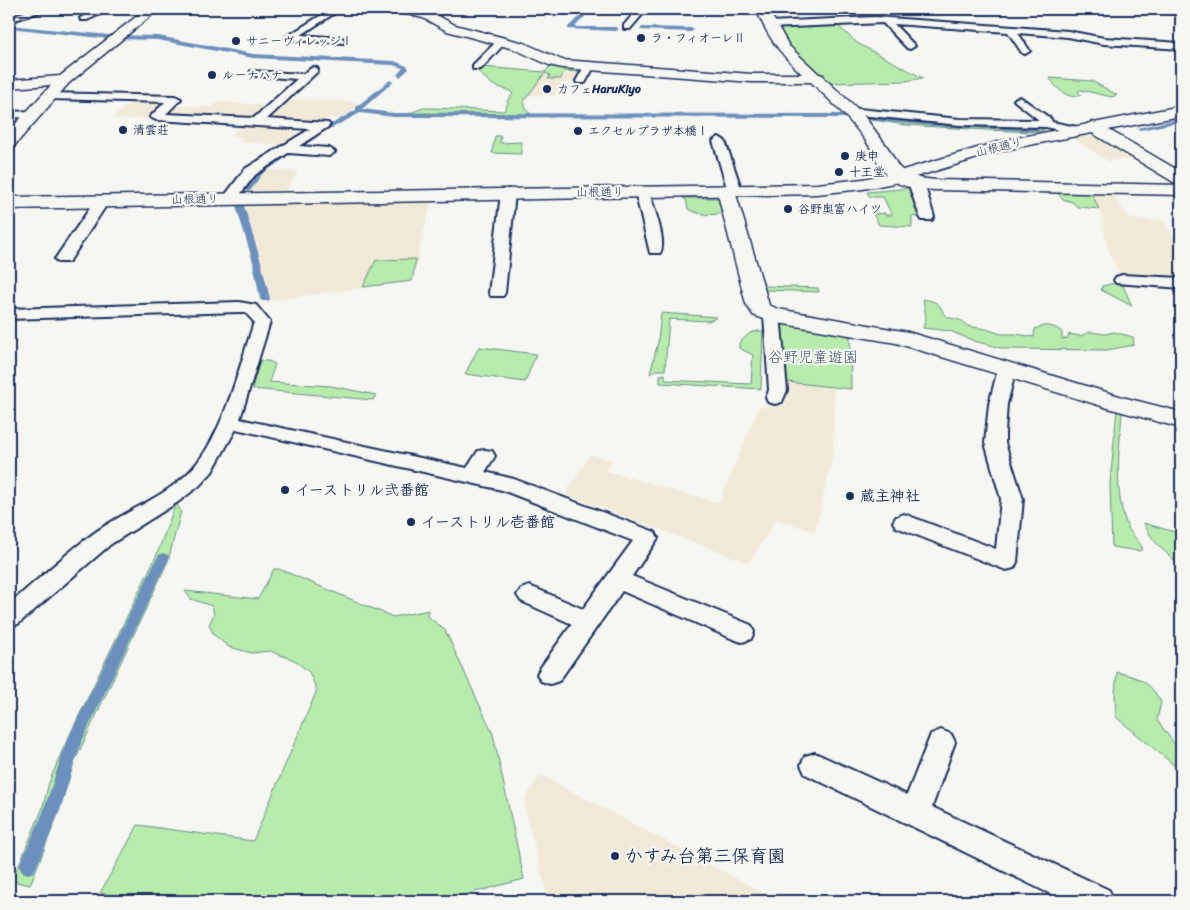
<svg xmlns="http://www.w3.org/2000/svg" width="1190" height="910" font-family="Sriracha,'Klee One',sans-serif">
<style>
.built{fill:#f2ead9}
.green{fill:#b7ecad;stroke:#698e86;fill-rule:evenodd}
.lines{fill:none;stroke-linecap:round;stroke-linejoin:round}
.stream{fill:#6c90bd;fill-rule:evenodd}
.service-casing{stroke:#1b2f5e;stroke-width:4}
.minor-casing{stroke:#1b2f5e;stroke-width:3}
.tertiary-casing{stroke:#1b2f5e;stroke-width:3}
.service{fill:#f6f6f2;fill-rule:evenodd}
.minor{fill:#f6f6f2;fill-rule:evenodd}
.tertiary{fill:#f6f6f2;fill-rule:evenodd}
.poi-dot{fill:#1b2f5e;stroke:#f6f6f2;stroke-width:2}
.labels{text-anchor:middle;stroke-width:4.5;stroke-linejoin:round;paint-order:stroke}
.far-poi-label{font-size:12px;font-weight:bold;fill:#1b2f5e;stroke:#f6f6f2;text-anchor:start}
.far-street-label{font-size:12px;fill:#1b2f5e;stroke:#f6f6f2}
.park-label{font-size:15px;fill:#3a556e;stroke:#f6f6f2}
.poi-label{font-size:15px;font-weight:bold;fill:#1b2f5e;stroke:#f6f6f2;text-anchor:start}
.near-poi-label{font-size:18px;font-weight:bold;fill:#1b2f5e;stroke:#f6f6f2;text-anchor:start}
</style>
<rect width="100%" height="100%" fill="#f6f6f2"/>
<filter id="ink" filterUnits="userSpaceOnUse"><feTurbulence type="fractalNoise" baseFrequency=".02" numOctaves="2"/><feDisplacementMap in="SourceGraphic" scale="10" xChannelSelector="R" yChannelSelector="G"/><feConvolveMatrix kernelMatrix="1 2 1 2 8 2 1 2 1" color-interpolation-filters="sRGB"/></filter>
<g filter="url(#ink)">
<g class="built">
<polygon points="552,64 579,70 574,83 563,83 555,96 529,95"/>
<polygon points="289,100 358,102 351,112 340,119 329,118 309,122 275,120 271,116"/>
<polygon points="132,101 160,102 164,104 147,119 112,119"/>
<polygon points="218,102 268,105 256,116 246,118 170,114 167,112 173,106 211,107"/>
<polygon points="244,124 295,127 298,135 283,145 238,142 243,137 229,136"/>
<polygon points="1085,136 1101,138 1136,159 1108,161 1072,138"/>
<polygon points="266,170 298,171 286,191 248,191 261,173"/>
<polygon points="1091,192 1116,193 1115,199 1131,219 1164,221 1181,250 1181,280 1121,277 1107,247 1102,217"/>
<polygon points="431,201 412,281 269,301 261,261 242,205"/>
<polygon points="787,382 834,387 833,456 815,531 776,520 749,563 565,494 590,454 612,460 606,471 719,503 759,407 785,405"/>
<polygon points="541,775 779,901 549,901 525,810 525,798"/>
</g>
<g class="green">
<polygon points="836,24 857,43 923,78 906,81 829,83 790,48 778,26"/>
<polygon points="552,64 578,68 579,72 564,71 561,79 548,79 550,75 545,73 524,101 526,110 531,114 410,113 423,108 431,108 504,111 508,103 507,101 513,94 510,91 493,85 478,72 481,67 545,72"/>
<path d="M1050,78L1092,81L1117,95L1112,97L1081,90L1078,92L1081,95C1068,101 1056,88 1050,78Z"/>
<polygon points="866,119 944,126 1039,131 1042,130 1039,126 1047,127 1044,130 1035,132 986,130 906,125"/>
<polygon points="495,136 501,136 500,143 521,142 521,154 492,153"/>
<polygon points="911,188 921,218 912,216 912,227 879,225 873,214 885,213 885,215 892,215 883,197 870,197 867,192"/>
<polygon points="1055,191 1091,192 1099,209 1078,207 1072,202 1063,199"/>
<path d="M683,198H720L724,212C714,217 697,214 688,209L686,200Z"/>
<polygon points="416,259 412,281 363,287 376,260"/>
<polygon points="1115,283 1122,283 1132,306 1101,290 1102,286"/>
<polygon points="764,286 818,288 819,292 765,290"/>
<path d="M923,299C930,301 938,301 941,308C944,312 942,312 945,315C952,321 962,317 967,326L986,329L1001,334H1016L1034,337L1035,329C1044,324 1054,325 1062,332V339L1068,338L1069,334L1080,336L1090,332L1105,334L1114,332L1133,337L1134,345L1107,350L1005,349L974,341L950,331L923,328L926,317Z"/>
<polygon points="661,313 717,317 709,321 669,319 665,370 655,370 650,374 658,342"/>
<polygon points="781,323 854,335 850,337 851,389 787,382"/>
<polygon points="758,331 763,331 761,389 660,383 660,375 665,374 665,380 751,384 753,355 739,348 739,343 750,333"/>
<polygon points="479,347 536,354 525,382 465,374"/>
<polygon points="260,361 269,361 275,364 269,382 331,386 376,395 373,400 252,389"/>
<path d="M1117,410L1122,411C1120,449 1113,487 1126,523C1129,533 1139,540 1143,549L1139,551L1112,547L1110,484Z"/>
<path d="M176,503L181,511L168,561L73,765L60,809L30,885L12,881L42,810L49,783L62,751L157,554ZM168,555L86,731H80L64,770L51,815L29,867L25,868L47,815L60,770L77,731L160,556Z"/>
<path d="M1144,523L1181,534V565C1166,554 1151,541 1144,523Z"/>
<polygon points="274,569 279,569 393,617 429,610 426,615 445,630 493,734 524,879 442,901 165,901 100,893 138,825 253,841 317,690 309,672 294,660 270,651 252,653 229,647 214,635 209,625 214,614 212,606 191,599 185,591 258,599"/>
<path d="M1117,672C1140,678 1149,681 1161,702L1157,720L1178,749L1181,751V771L1116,717L1115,694Z"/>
</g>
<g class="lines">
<g class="stream">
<polygon points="50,9 57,9 9,23 9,20"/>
<polygon points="525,9 575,12 573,13 527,10"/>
<polygon points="1015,9 1070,12 1068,13 1017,10"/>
<polygon points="584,12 588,13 575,27 616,27 619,29 616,31 568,29 568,27"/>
<polygon points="9,25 109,35 158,36 253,54 394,61 407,66 409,69 400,77 397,75 403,68 393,65 253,58 158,40 109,39 9,28"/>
<polygon points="642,27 691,28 694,30 691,32 640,30"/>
<polygon points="390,80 393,82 392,83 362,109 394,113 845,114 935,122 1037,127 1040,129 1037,131 935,126 845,118 394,117 360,113 332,128 328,128 328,126 356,110 356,107"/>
<polygon points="1181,118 1181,122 1140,130 1137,128"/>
<polygon points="315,134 320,135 305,145 301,145 301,143"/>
<polygon points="281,156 287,157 262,174 250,191 244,191 243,189 256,170"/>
<polygon points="237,204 244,206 261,262 270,299 268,301 262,301 260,299 253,262 236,206"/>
<polygon points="163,553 167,555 169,558 81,743 58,815 34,872 28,874 22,872 19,866 42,815 66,743 157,558 159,555"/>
</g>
<defs>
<g id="service">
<polygon points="35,9 48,9 9,22 9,16"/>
<polygon points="101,9 112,9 87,20 81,20 80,18"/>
<polygon points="331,9 341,9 301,35 341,38 344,39 344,43 291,40 286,37"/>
<polygon points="638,9 647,9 630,29 624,29 624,25"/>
<polygon points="875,17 1068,31 1104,38 1181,43 1181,49 1104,44 1068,37 1018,33 1030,51 1025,54 1022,53 1008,32 894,24 915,46 910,49 907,48 883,23 769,28 764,25 769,22"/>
<polygon points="502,38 505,39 505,43 481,69 473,69 473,65 499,39"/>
<polygon points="589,64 594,67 585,83 577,83 576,81 585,65"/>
<polygon points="313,67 317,68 318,70 317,72 267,119 328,123 330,125 328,127 299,146 329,148 335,152 329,156 288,153 255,175 235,201 230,202 223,198 245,169 310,129 156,120 150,117 165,102 49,99 44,96 49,93 175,96 181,99 166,114 254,118 297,79 255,76 250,73 251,71 303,74"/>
<polygon points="1020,97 1051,119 1052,122 1082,128 1084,131 1078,135 1046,127 960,125 849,114 843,111 849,108 960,119 1039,120 1016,102 1014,100 1016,98"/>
<polygon points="34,111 40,114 38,116 9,118 9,112"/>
<polygon points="719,137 725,141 742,191 740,194 735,195 728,191 713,141"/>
<polygon points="917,179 924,183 934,217 932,220 922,220 920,217 910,188 912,180"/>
<path d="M642,187L649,191C652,204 668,242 660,253H650L635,191Z"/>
<polygon points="508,189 515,193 505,293 503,296 491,296 489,293 501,193"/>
<polygon points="102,197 109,201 71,259 68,262 58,262 55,259 97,198"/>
<polygon points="1122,275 1181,278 1181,288 1116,283 1114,280 1116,277"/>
<path d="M239,302L256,305L270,322L240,419L467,468L478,451L485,450L492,451L495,456L485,472L514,479L655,532L658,538L632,576L751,625L754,632L751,639L742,642L733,639L622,591L559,681L550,684L541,681L537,674L541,667L572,624L521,601L517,595L521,589L529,586L537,589L583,609L633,541L502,490L236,429L212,472L199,486L178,502L111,544L18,624L9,626V604C38,580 66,553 97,531C130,508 172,495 197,463C225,428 240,365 254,322L245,312H239L9,319V309Z"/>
<polygon points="772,310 778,312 780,315 787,390 782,402 775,404 768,402 766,398 769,390 764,315 766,312"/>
<polygon points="1007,364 1013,365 1016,369 1007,404 1005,432 1005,443 1023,499 1017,562 1014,568 1006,570 896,527 893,522 896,517 904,514 996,549 1001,499 985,443 989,404 998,369 1001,365"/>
<polygon points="941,730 951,734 955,742 932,807 1109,890 1114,901 1065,901 805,774 801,765 805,756 815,753 907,795 931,734"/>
</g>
<g id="minor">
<polygon points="146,9 159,9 69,83 15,145 9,146 9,131 51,85 9,88 9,80 60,76"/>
<path d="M396,9H416L431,12L455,25L524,43L562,60L752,74H802C779,52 769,39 756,9H768L789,46L819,74L823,75L825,79L861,112L888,148L898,166L905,173L919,178L935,180L1181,185V195L935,190C921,189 902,188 891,179C878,169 875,153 866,141C850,119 831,101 811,82H752L562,68L549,65L514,49L447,31L423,18L398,12Z"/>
<polygon points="1093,122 1099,124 1181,172 1181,184 1175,183 1087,130 1085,127 1087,124"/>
<polygon points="726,185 732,187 735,191 769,305 778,309 908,332 1126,398 1181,412 1181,428 1108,408 896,343 772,322 753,315 746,304 717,191 720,187"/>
</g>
<polygon id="tertiary" points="1181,106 1181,116 1004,150 899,182 863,189 817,194 9,209 9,197 817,184 863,179 896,172 1001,141"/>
</defs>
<use href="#service" class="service-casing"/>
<use href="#minor" class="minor-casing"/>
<use href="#tertiary" class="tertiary-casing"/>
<use href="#service" class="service"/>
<use href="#minor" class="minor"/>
<use href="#tertiary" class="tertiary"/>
</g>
</g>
<g class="poi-dot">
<circle cx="641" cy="38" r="5"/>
<circle cx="236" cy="41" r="5"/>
<circle cx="212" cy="75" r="5"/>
<circle cx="547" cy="89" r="5"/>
<circle cx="123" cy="130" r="5"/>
<circle cx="578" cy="131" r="5"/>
<circle cx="845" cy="156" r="5"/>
<circle cx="839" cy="172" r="5"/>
<circle cx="788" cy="209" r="5"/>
<circle cx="285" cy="490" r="5"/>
<circle cx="850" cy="496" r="5"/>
<circle cx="411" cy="522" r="5"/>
<circle cx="615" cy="856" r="5"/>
</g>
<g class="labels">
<g class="far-poi-label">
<text x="651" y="42">ラ・フィオーレⅡ</text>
<text x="246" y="45">サニーヴィレッジⅠ</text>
<text x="222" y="79">ルーナハナ</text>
<text x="557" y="93">カフェHaruKiyo</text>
<text x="133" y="134">清雲荘</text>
<text x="588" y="135">エクセルプラザ本橋Ⅰ</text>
<text x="855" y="160">庚申</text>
<text x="849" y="176">十王堂</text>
<text x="798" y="213">谷野奥富ハイツ</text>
</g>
<g class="far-street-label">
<text transform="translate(999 147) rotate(-14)" y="4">山根通り</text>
<text x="600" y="196">山根通り</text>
<text transform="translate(195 199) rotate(-1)" y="4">山根通り</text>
</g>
<g class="park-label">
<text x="813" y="362">谷野児童遊園</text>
</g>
<g class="poi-label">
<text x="295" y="495">イーストリル弐番館</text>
<text x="860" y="501">蔵主神社</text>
<text x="421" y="527">イーストリル壱番館</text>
</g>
<g class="near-poi-label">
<text x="625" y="862">かすみ台第三保育園</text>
</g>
</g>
<rect width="1190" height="910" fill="none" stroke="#f6f6f2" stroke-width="30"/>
<rect x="15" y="15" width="1160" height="880" fill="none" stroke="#1b2f5e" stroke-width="2" filter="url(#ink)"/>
</svg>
